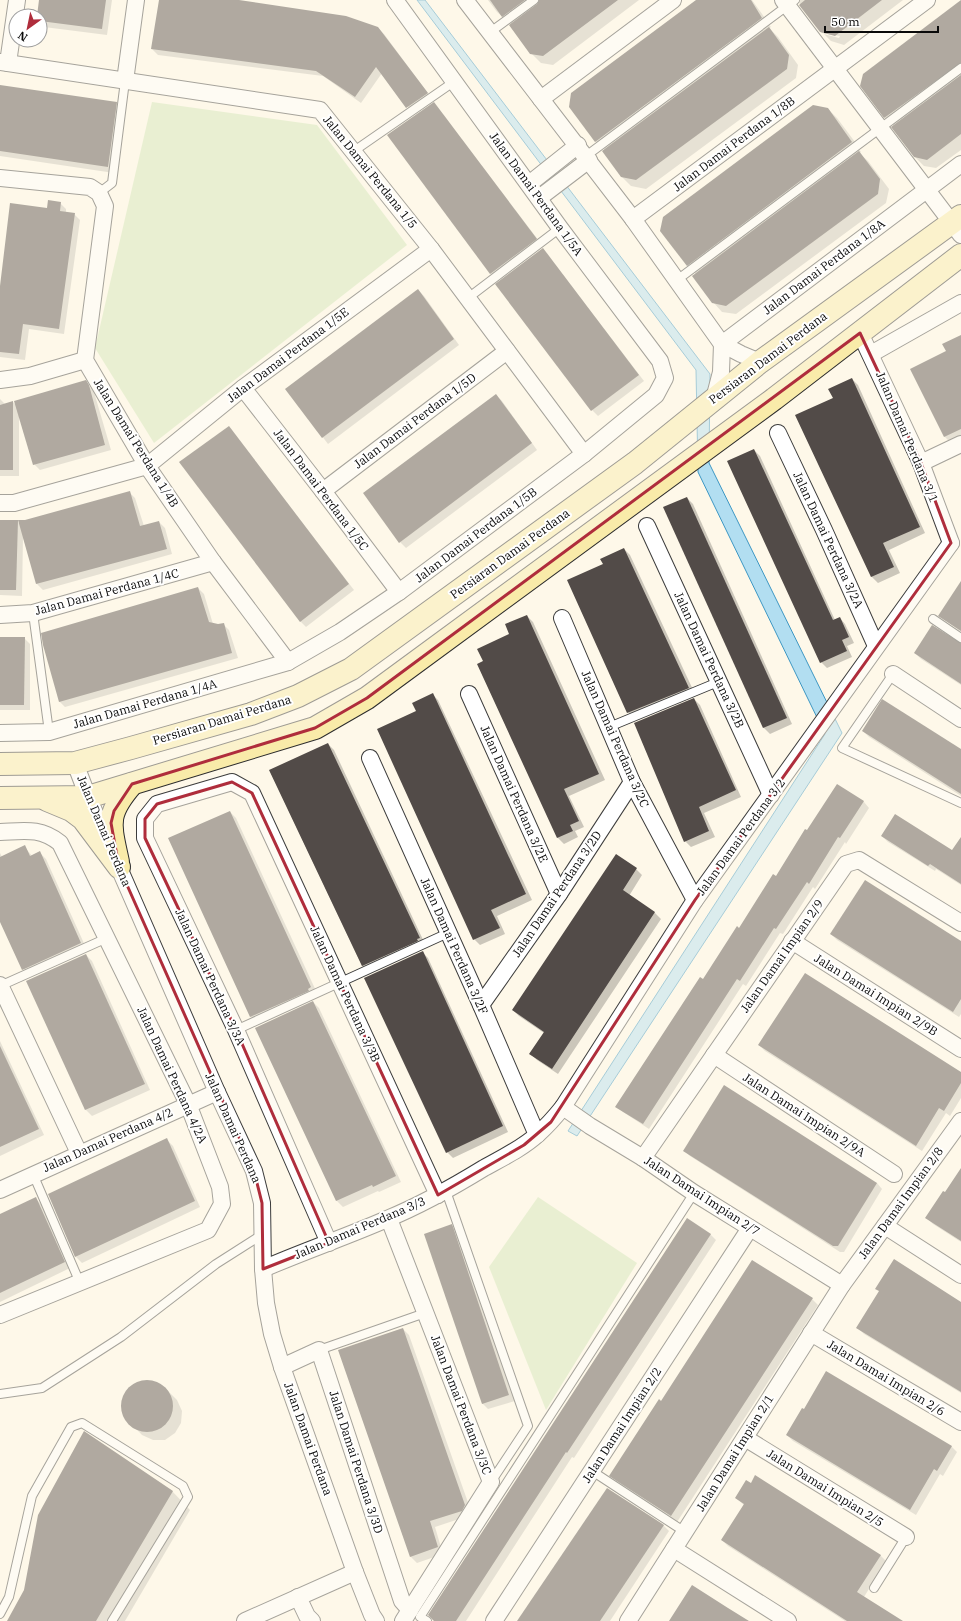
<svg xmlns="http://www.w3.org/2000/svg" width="961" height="1621" font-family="'IBM Plex Serif',serif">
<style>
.green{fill:#d1e5b6}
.water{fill:#b2def1;stroke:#3e97c3}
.shadow{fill:#0003}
.building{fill:#524b48}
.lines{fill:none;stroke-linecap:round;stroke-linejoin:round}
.service-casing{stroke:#3d3d3d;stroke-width:10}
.minor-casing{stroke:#3d3d3d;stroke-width:18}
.secondary-casing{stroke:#2c2c2c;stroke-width:24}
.service{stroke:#fff;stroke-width:8}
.minor{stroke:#fff;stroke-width:16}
.secondary{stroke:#f9eba9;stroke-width:22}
.marked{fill:none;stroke:#af2d3c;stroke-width:3;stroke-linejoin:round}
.labels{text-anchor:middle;stroke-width:4;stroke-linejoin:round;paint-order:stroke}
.street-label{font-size:12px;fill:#0a0a0a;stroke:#fff}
</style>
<rect width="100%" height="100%" fill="#fef8e9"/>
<g class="green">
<polygon points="152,102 317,125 407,245 154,443 95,348"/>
<polygon points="538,1197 637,1263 546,1410 489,1267"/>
</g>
<polygon class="water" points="417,0 425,0 710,374 709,463 842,733 577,1136 568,1131 825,734 698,472 696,370"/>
<g class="shadow">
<polygon points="41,0 112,0 107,35 44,27 40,23 40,16 38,16"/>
<polygon points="160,0 231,0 378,28 384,34 433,100 413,113 382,73 361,103 323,76 158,55 152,49"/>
<polygon points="488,0 639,0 553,65 541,63 531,53 512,25 497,12"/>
<polygon points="698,0 752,0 767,21 766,21 771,27 769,28 778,37 798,65 796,78 646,189 631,186 622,177 605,150 596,142 570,107"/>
<polygon points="799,0 903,0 844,45 831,41 824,34 839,38 840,36 822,33 800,5"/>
<polygon points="961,2 961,150 936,168 924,166 915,157 894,126 885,118 861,85"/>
<polygon points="0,86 116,103 122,109 114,173 0,156"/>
<polygon points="434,103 542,245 497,280 491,274 388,135"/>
<polygon points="828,109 837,118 858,146 857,147 861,152 859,153 868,161 889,189 886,203 736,314 722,312 713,302 696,274 687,265"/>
<polygon points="60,203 66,209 66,213 74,214 80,220 64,334 29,329 25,360 0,357 0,295 48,209"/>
<polygon points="543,249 644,381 598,416 592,410"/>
<polygon points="418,290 424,296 459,345 328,444 286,389"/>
<polygon points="961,336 961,438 951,443 945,437 911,370 947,352"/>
<polygon points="852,379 858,385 925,533 889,550 900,573 878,583 872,577 796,416 834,398"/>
<polygon points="85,381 94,392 111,450 40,470 34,464 19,414 19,476 0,476 0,399 5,404 13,402 17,406"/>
<polygon points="496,395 502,401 537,450 406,548 400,542"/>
<polygon points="229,427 354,590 306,627 300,621"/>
<polygon points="754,450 760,456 835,620 840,618 845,624 854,643 847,646 852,657 827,668 821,662"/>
<polygon points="129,492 135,498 144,526 159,522 165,528 172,554 43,590 37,584 23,537 22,596 0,595 0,521 17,521 20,524"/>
<polygon points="687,498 693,504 792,724 770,734 764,728"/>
<polygon points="624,549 630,555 695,694 634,718 628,712 604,565"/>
<polygon points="198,588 204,594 213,624 223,624 229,630 238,658 65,707 59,701"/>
<polygon points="961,590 961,632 940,616"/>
<polygon points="527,616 533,622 605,780 569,796 584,827 575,831 578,837 564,844 558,838 478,665 484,662"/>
<polygon points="0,638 24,638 30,644 30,710 0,710"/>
<polygon points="961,644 961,685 921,659 915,653"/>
<polygon points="432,694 438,700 532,900 497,916 505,934 480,945 474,939 417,712"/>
<polygon points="694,699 700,705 741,797 704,813 715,837 691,847 685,841"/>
<polygon points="863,731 961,751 961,796 869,737"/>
<polygon points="328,744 334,750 425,944 368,972 362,966 270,771"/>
<polygon points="837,785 864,802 869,808 846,844 845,842 815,889 813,887 783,934 780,933 746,986 743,984 649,1129 623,1112 617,1106 808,831"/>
<polygon points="230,812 236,818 317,993 257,1023 251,1017 170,839"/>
<polygon points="882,836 953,852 961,839 961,885 936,869 935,871 888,842"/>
<polygon points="24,846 32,856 40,853 46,859 87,950 29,975 23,969 0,919 0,853 2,857"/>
<polygon points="616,856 636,869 642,875 629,896 655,913 661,919 558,1074 537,1060 531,1054 544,1033 519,1016 513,1010"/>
<polygon points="831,934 961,942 961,1014 959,1017 837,940"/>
<polygon points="422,952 428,958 508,1132 453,1158 447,1152"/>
<polygon points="86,955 92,961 150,1090 92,1116 86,1110 27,981"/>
<polygon points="313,1002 319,1008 401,1182 379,1192 378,1191 343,1207 337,1201 256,1028"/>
<polygon points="0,1041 44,1135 0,1156"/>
<polygon points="759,1045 961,1073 961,1098 950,1116 946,1113 922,1151 765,1051"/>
<polygon points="167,1140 173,1146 200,1207 82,1263 76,1257"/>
<polygon points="684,1151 877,1183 882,1189 844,1252 840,1252 690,1156"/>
<polygon points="961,1169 961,1242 933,1224 927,1218 946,1194"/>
<polygon points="36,1199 42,1205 70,1268 0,1302 0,1216"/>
<polygon points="451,1225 457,1231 515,1401 488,1409 482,1403"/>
<polygon points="710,1234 716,1240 574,1458 572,1457 466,1621 435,1621"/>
<polygon points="812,1299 818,1305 677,1522 617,1482 611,1476 661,1402"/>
<polygon points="961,1303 961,1393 864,1334 858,1328"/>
<polygon points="403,1329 409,1335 471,1511 468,1516 435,1527 443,1554 417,1563 411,1557 339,1351"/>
<polygon points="146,1381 157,1383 167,1390 177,1400 182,1411 181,1423 175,1433 165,1440 153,1440 142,1435 124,1416 122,1404 126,1393 134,1384"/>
<polygon points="787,1435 951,1446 957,1452 943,1476 940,1474 916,1515 793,1441"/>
<polygon points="172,1491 190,1510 125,1621 8,1621"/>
<polygon points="736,1498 880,1555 886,1561 864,1597 898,1621 845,1621 728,1546 722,1540 744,1505"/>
<polygon points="663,1525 669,1531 610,1621 518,1621"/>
</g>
<g class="building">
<polygon points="39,0 106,0 102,29 40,21 40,16 37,16"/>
<polygon points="159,0 239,0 346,16 378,27 428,93 406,108 376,67 355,97 316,71 151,49"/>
<polygon points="490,0 525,0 502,17"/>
<polygon points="539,0 618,0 543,56 530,54 509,25 537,4"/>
<polygon points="696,0 751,0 762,18 595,142 569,107 571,93"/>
<polygon points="805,0 882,0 835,36 820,32 799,5"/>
<polygon points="961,0 961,63 884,118 860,86 863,74"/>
<polygon points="769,27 789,55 787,69 636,180 621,177 602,151"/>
<polygon points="961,75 961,134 927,160 914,157 891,127"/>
<polygon points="0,85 117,102 108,167 0,151"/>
<polygon points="434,102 537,239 490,274 387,135"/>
<polygon points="813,105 828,108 852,142 687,266 660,231 663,217"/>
<polygon points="859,151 880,179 878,194 726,306 712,303 692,276"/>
<polygon points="48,200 61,202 60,211 75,213 59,329 23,324 19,354 0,352 0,286 10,203 47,208"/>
<polygon points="543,248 639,375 591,411 495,284"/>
<polygon points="418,289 454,339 322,438 285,389"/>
<polygon points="961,335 961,429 944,437 910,369 946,351 942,344"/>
<polygon points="852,378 920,527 883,543 894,567 871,577 795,415 833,398 828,389"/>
<polygon points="86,380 89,385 105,445 33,465 14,401"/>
<polygon points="496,394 532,443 399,543 363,493"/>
<polygon points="13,401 13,470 0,470 0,405"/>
<polygon points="229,426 349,584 300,622 179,462"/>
<polygon points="754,449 833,620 840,617 849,637 842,640 847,651 820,663 727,461"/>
<polygon points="130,491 140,526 159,521 167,549 36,584 18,520 25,520"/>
<polygon points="687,497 787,718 763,728 663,507"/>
<polygon points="0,520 18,520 16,590 0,590"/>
<polygon points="624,548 689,688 627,713 567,580 603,564 600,559"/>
<polygon points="961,581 961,631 938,616"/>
<polygon points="198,587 209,622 218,624 224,623 232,653 59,702 43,645 41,633"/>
<polygon points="527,615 599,774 564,789 579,821 570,825 573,831 557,838 477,664 483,661 477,649 509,634 505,624"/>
<polygon points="932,625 961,643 961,684 914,653"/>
<polygon points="0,637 25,637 24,705 0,705"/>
<polygon points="433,693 526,894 491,910 500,928 473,940 377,729 416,711 412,703"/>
<polygon points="694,698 736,790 699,807 709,831 684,842 634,723"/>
<polygon points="882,699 961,749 961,794 862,731"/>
<polygon points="328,743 420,938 417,939 418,941 362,966 269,770"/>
<polygon points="837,784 864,801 840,838 838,837 809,884 807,882 776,929 774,928 740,981 737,979 643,1124 615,1107 700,977 703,979 737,926 739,928 773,874 776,876 805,829 807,830"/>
<polygon points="230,811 311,987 308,989 309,991 250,1017 168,838"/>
<polygon points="895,814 952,850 961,837 961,884 930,864 928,866 881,836"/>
<polygon points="25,845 30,856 40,851 81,943 22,970 0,922 0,857"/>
<polygon points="616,854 637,868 623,890 655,912 552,1069 529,1054 544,1032 512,1010"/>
<polygon points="865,880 961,941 961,999 953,1012 830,934"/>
<polygon points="423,951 503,1126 446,1153 364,978"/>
<polygon points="86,954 145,1084 85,1110 26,981"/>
<polygon points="805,973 961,1072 961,1083 944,1111 939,1108 916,1146 758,1045"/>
<polygon points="313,1001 396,1176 373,1187 372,1185 336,1201 255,1028"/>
<polygon points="0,1046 39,1129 0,1147"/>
<polygon points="724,1085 877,1183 838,1246 833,1246 683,1151"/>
<polygon points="167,1138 195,1201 75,1257 48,1194"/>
<polygon points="961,1168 961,1241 925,1218 943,1191 945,1192"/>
<polygon points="36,1197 65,1262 0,1293 0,1214"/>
<polygon points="687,1218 711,1234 567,1453 566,1452 456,1621 434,1621 428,1615"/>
<polygon points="452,1224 509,1395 482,1404 424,1234"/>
<polygon points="894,1259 961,1302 961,1392 856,1328 879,1291 875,1289"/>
<polygon points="752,1260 813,1298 671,1516 609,1476 659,1399 661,1401"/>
<polygon points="403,1328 465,1505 462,1511 430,1521 438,1547 410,1557 338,1350"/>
<polygon points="826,1371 952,1446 937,1471 934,1469 910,1510 786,1435 802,1408 804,1409"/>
<circle cx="147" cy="1406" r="26"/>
<polygon points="84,1431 173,1491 96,1621 7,1621 24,1590 38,1515"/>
<polygon points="755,1475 881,1555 857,1592 903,1621 847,1621 721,1540 744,1504 735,1498 746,1480 751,1483"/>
<polygon points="607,1488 664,1525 600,1621 517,1621"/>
<polygon points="692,1585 728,1608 749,1621 669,1621"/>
</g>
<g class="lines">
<defs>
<g id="service">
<polyline points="489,33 534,0"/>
<polyline points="354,151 455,81"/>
<polyline points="586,156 795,0"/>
<polyline points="99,193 112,183 125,81"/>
<polyline points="677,280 961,68"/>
<polyline points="468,298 560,228"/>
<polyline points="33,613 49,732"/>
<polyline points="933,619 961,638"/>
<polyline points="893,674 842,748 961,803"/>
<polyline points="609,727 718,682"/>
<polyline points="0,986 107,938"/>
<polyline points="236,1030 448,933"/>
<polyline points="33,1174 80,1283"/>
<polyline points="446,1191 528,1426 491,1482"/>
<polyline points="319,1350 425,1313"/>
<polyline points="0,1394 42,1388 121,1337 216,1264 263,1234"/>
<polyline points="592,1471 685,1532"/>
<polyline points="874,1588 906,1537"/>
<polyline points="0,1614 9,1597 32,1496 71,1427 82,1423 183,1486 188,1497 112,1621"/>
<polyline points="427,1621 420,1617 694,1193"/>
</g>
<g id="minor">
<polyline points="465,0 633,219 722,344 741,354 760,362"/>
<polyline points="783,0 961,235"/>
<polyline points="0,62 320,110 431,249 584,454"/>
<polyline points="8,63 17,0"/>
<polyline points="125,81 136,0"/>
<polyline points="541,99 673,0"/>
<polyline points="0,178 90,187 99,193 105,206 85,360 147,466 213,562 288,662"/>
<polyline points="529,184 578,145"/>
<polyline points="539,198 589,160"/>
<polyline points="633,219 927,0"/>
<polyline points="860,333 921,463 951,543"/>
<polyline points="722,344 961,164"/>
<polyline points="871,354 961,303"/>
<polyline points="0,380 30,376 85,360"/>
<polyline points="243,388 323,491 399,592"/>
<polyline points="714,399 721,372 722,344"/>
<polyline points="778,433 824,530 876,646"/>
<polyline points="921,463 961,444"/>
<polyline points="323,491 507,351"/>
<polyline points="0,503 14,503 147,466 243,388 431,249"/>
<polyline points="647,526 771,795"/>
<polyline points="0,615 33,613 213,562"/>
<polyline points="562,618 632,782 695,900"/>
<polyline points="893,674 961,719"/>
<polyline points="469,694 559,894"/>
<polyline points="0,733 49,732 288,662 340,632 399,592 584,454 656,395 665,378 660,361 560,228 395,0"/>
<polyline points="370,758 481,1005 537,1135"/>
<polyline points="75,763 88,797 217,1092 254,1171 262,1203 263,1269 266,1303 272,1334 282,1367 355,1572 372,1615 376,1621"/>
<path d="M0,832C24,831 40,827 60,843L188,1104L220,1187L222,1204L208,1230L0,1315"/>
<polyline points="792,941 961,1049"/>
<polyline points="0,985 79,1153"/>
<polyline points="481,1005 559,894 632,782"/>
<polyline points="714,1055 894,1174"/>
<polyline points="563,1107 590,1126 643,1158 694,1193 842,1285"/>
<polyline points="643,1158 846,864 859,860 961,923"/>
<polyline points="0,1190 217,1092"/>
<polyline points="389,1219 491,1482 403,1621"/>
<polyline points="885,1226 961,1275"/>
<polyline points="329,1243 236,1030 145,838 145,819 157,804 232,782 252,793 438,1195"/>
<path d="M263,1269C304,1251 346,1237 387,1219C421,1205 453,1187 484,1168C502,1158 523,1148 538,1134C547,1126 555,1117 563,1107L695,900L951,543"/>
<polyline points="811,1333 961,1422"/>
<polyline points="282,1367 319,1350 402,1601 410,1610"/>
<polyline points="745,1438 906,1537"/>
<polyline points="674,1549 788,1621"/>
<polyline points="298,1597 307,1616 312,1621"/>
<polyline points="245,1621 355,1572"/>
<polyline points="494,1621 750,1228"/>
<polyline points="628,1621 842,1285 961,1121"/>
</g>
<g id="secondary">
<polyline points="0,764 75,763 131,748 251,714 298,696 351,669 635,463 760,362 961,216"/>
<polyline points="0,798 88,797 315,728 367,698 774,399 961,255"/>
<polyline points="47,800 71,810 83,819 119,867"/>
<path d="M118,862C110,824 105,815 132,784"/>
</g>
</defs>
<use href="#service" class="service-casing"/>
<use href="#minor" class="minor-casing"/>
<use href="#secondary" class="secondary-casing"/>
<use href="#service" class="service"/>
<use href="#minor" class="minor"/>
<use href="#secondary" class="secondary"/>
</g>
<path d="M0 0H961V1621H0ZM860,333L921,463L951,543L695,900L551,1122L524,1145L438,1195L252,793L232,782L157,804L145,819V838L236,1030L329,1243L263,1269L262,1203L254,1171L119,867L111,823L114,811L132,784L315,728L367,698Z" fill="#fef8e9" fill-opacity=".55" fill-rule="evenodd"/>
<path class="marked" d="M860,333L921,463L951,543L695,900L551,1122L524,1145L438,1195L252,793L232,782L157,804L145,819V838L236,1030L329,1243L263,1269L262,1203L254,1171L119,867L111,823L114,811L132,784L315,728L367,698Z"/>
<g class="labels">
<g class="street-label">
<text transform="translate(734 144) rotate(-37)" y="4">Jalan Damai Perdana 1/8B</text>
<text transform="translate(370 172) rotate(51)" y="4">Jalan Damai Perdana 1/5</text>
<text transform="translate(536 194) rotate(54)" y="4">Jalan Damai Perdana 1/5A</text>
<text transform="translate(824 267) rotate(-37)" y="4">Jalan Damai Perdana 1/8A</text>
<text transform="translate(288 355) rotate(-37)" y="4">Jalan Damai Perdana 1/5E</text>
<text transform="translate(768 358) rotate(-37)" y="4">Persiaran Damai Perdana</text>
<text transform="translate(415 421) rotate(-37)" y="4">Jalan Damai Perdana 1/5D</text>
<text transform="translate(907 437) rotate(67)" y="4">Jalan Damai Perdana 3/1</text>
<text transform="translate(136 443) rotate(58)" y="4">Jalan Damai Perdana 1/4B</text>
<text transform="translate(321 490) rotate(53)" y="4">Jalan Damai Perdana 1/5C</text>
<text transform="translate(476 535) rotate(-37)" y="4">Jalan Damai Perdana 1/5B</text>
<text transform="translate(828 540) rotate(65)" y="4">Jalan Damai Perdana 3/2A</text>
<text transform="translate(510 554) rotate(-36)" y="4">Persiaran Damai Perdana</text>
<text transform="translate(107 592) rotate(-15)" y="4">Jalan Damai Perdana 1/4C</text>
<text transform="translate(709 660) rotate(65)" y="4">Jalan Damai Perdana 3/2B</text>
<text transform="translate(145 704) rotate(-16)" y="4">Jalan Damai Perdana 1/4A</text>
<text transform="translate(222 720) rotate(-17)" y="4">Persiaran Damai Perdana</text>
<text transform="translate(615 739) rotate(66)" y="4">Jalan Damai Perdana 3/2C</text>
<text transform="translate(514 794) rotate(66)" y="4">Jalan Damai Perdana 3/2E</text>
<text transform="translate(104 831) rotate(67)" y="4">Jalan Damai Perdana</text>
<text transform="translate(741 837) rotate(-54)" y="4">Jalan Damai Perdana 3/2</text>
<text transform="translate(557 894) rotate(-56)" y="4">Jalan Damai Perdana 3/2D</text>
<text transform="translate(454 946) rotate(66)" y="4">Jalan Damai Perdana 3/2F</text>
<text transform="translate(782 956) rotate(-55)" y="4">Jalan Damai Impian 2/9</text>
<text transform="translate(210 977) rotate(65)" y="4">Jalan Damai Perdana 3/3A</text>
<text transform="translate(345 994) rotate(65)" y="4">Jalan Damai Perdana 3/3B</text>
<text transform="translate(876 995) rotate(32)" y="4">Jalan Damai Impian 2/9B</text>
<text transform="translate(172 1075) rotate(65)" y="4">Jalan Damai Perdana 4/2A</text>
<text transform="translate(804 1115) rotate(33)" y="4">Jalan Damai Impian 2/9A</text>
<text transform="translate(233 1128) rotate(66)" y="4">Jalan Damai Perdana</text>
<text transform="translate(108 1140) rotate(-24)" y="4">Jalan Damai Perdana 4/2</text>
<text transform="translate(702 1196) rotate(33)" y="4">Jalan Damai Impian 2/7</text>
<text transform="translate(901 1203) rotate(-54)" y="4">Jalan Damai Impian 2/8</text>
<text transform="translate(360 1228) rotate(-23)" y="4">Jalan Damai Perdana 3/3</text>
<text transform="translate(886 1378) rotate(31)" y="4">Jalan Damai Impian 2/6</text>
<text transform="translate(461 1405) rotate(69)" y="4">Jalan Damai Perdana 3/3C</text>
<text transform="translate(622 1425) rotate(-57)" y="4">Jalan Damai Impian 2/2</text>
<text transform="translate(308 1439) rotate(70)" y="4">Jalan Damai Perdana</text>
<text transform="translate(735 1453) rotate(-58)" y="4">Jalan Damai Impian 2/1</text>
<text transform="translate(356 1462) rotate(72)" y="4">Jalan Damai Perdana 3/3D</text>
<text transform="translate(825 1488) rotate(32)" y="4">Jalan Damai Impian 2/5</text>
</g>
</g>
<g transform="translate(28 28) rotate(213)"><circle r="19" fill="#ffffff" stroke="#9d9d9d"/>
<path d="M0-3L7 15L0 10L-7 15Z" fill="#af2d3c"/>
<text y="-6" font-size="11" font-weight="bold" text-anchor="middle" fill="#0a0a0a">N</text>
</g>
<path d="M825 26v6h113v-6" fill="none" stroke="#0a0a0a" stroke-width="2"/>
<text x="831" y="26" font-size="12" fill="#0a0a0a" stroke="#ffffff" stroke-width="3" paint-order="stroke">50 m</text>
</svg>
